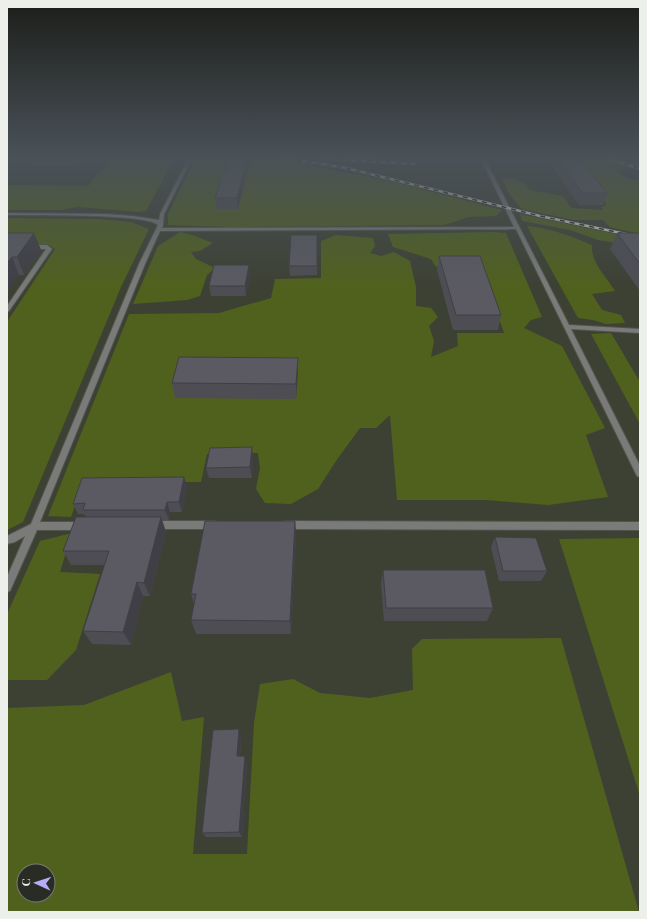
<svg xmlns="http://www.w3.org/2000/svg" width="647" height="919" font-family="'Playfair Display',serif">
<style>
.built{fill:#3d4134;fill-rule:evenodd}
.green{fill:#50611e;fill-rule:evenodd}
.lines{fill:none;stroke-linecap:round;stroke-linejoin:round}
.service-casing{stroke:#51544d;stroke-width:2}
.service{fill:#7a7b78;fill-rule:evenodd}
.rail-casing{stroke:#d3d5cf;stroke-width:2.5}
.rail{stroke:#292c25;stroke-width:1.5;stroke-dasharray:5;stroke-linecap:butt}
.wall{fill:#4e4d54}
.shaded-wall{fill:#403f45}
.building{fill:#5b5a62;stroke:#403f45}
</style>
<rect width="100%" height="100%" fill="#33362f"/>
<path class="built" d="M7,157H640V912H7ZM24,871H48V895H24Z"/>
<g class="green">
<polygon points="7,157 175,157 146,211 138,212 78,207 61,210 7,210 7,185 88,186 100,171 110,167 106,165 107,161 83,161 72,166 38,166 27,163 7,163"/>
<polygon points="196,157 259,157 292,162 386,180 502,210 496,216 469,217 444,225 231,227 168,225 168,214"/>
<polygon points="542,157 599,157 631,166 619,171 619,174 631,180 640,180 640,234 610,227 603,220 574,220 522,209 509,194 502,179 509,178 526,184 530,190 563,196 571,208 603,210 601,207 605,206 606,203 570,159"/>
<polygon points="609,157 640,157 640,167"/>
<polygon points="520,214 640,239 635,246 598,240 570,230 522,221"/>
<polygon points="7,218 99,219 131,222 149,229 121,287 23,522 7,530 7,322 55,249 47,244 7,244"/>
<path d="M527,226C550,228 571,236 592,245C590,261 607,278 615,291L592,294L602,310L621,315L625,323L606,324L593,320L578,318Z"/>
<polygon points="180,232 192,235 213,243 200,251 191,252 196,259 215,268 207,275 200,296 187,300 133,304 158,246"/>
<polygon points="493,232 506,233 542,317 531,320 524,328 562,346 605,428 586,435 608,497 548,505 486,500 397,500 390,415 376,428 360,428 338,458 318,489 291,504 265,503 256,489 260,468 258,453 207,454 201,482 83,483 71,517 48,516 129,314 219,313 271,298 275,279 321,278 321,241 336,235 373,238 375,246 370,253 381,256 394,252 410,261 416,287 416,306 431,308 438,317 429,326 434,341 431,357 458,346 457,333 504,333 481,267 436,267 431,259 393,247 388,234"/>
<polygon points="611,333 640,382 640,424 591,334"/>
<polygon points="72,533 60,572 100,574 76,650 47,680 7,680 7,614 40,541"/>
<polygon points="640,538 640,796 559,539"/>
<path d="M561,638L639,912H7V708L84,705L171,672L182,721L204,717L193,854H247L254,723L260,684L293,679L320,693L370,698L413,690L412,649L422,639ZM24,871H48V895H24Z"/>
</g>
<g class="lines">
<defs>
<g id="service">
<path d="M189,157H193L164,214L163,225L162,228L514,227L480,157H484L569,325L640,329V333L571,329L640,466V477L637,476L636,474L516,229L160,231L145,264L40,522H83L86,523L87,526L86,529L83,530H37L10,591L7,592V577L25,536L15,542L7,544V536L31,524L139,264L158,225C146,213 30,216 7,215V213L106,214L133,216L159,220L160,214Z"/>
<polygon points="338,157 425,157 374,160"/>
<polygon points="7,245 47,245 52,249 9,311 7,312 7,306 46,249 7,249"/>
<polygon points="153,521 215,521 218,522 219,525 218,528 215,529 153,529 150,528 149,525 150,522"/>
<polygon points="285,521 640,522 640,530 285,529 282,528 281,525 282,522"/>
</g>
</defs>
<use href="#service" class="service-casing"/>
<use href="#service" class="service"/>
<defs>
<g id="rail">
<polyline points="277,157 346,168 540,216 640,237"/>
<polyline points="605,157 640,169"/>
<polyline points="316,158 414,164"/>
</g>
</defs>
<use href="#rail" class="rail-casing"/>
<use href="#rail" class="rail"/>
</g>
<g class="wall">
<polygon points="229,157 251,157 238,209 216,209 215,198 225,170"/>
<polygon points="522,157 578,157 607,193 603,205 579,205 550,163 526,163"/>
<polygon points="7,233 34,233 41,250 24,275 19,275 7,292"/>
<polygon points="617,233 640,233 640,291 610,249"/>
<polygon points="317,235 317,275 290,276 289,266"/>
<polygon points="439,256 501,315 498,330 453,330 437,270"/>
<polygon points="250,275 246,296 211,296 209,286"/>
<polygon points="298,358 298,373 296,399 175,398 172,383"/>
<polygon points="253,458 252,478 209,478 206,468"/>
<polygon points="187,487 182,512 170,512 169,520 162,520 166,532 150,596 143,596 131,645 92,644 83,631 105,565 71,565 63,551 86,517 84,514 78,514 73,504"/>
<polygon points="295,521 296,536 291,634 196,634 191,620 194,604 191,594"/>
<polygon points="495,537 547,571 541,581 499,581 491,547"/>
<polygon points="383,570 493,608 487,621 384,621 381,584"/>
<polygon points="241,736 240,756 247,763 242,837 206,837 202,833"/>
</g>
<g class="shaded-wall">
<polygon points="247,157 251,157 238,209 237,198"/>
<polygon points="34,233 41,250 24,275 17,257"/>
<polygon points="12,257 19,275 7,292 7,263"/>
<polygon points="249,265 250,275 246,296 245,286"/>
<polygon points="298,358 298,373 296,399 296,384"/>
<polygon points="252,447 253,458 252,478 250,467"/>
<polygon points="184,477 187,487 182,512 179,502"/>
<polygon points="167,502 170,512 169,520 165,510"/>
<polygon points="161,517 166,532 150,596 144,583"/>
<polygon points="295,521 296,536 291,634 290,621"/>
<polygon points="137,582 143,596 131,645 123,632"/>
<polygon points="239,729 241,736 239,763 237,756"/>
<polygon points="245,756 247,763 242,837 239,832"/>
</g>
<g class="building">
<polygon points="229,157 247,157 237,198 215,198 224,170 225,170"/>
<polygon points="556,157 578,157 607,193 583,193"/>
<polygon points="7,233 34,233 17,257 12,257 7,263"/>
<polygon points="617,233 640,233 640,264"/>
<polygon points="291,235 317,235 317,266 289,266"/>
<polygon points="439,256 480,256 501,315 456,315"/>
<polygon points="214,265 249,265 245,286 209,286"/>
<polygon points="179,357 298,358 296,384 172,383"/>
<polygon points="252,447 250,467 206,468 210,448"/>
<polygon points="184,477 179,502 167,502 165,510 83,510 85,503 73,504 82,478"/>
<polygon points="76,517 161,517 144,583 137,582 123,632 83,631 109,551 63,551"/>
<polygon points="205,521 295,521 290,621 191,620 196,594 191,594"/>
<polygon points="495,537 536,538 547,571 503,571"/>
<polygon points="383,570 485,570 493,608 386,608"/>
<polygon points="239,729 237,756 245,756 239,832 202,833 213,730"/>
</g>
<linearGradient id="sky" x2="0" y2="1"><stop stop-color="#1c1e1a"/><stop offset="0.55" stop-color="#4a5258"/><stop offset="1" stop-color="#4a5258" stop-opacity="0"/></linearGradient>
<rect width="647" height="286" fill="url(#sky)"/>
<rect width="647" height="919" fill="none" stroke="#edefea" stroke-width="16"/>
<g transform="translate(36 883) rotate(273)"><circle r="19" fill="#292c25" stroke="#777a74"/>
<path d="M0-3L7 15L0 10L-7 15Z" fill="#b6acf8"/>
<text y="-6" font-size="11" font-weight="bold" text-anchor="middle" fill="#edefea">С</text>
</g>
</svg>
